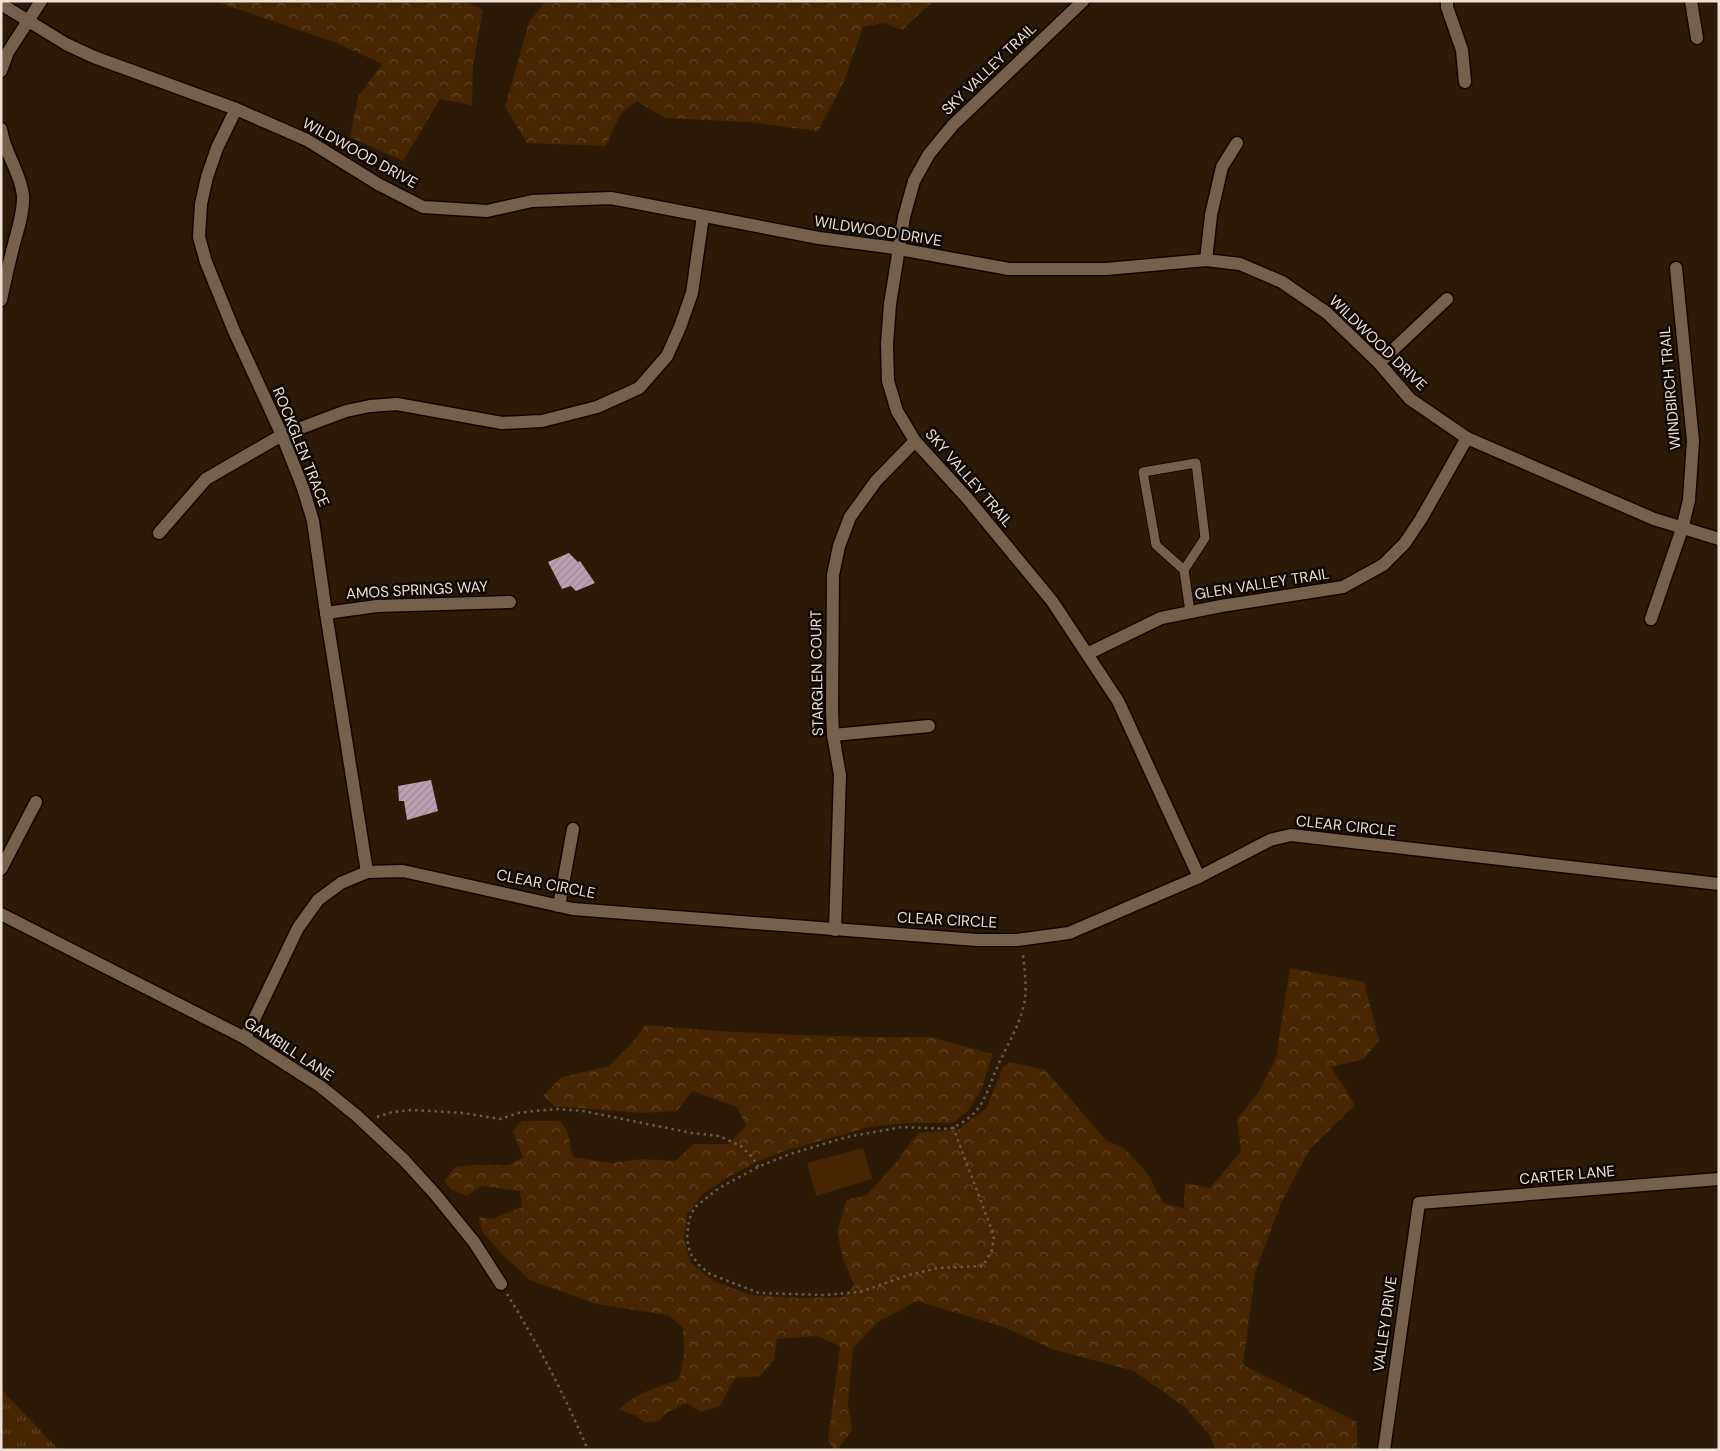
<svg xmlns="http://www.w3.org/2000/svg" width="1720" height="1451" font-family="'DM Sans',sans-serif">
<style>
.grass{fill:url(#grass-tufts)}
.forest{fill:url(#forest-crowns)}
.park{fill:#462500}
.building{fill:url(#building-hatch)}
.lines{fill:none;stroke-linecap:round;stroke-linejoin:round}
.service-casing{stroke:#140400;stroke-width:11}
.minor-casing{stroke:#140400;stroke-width:15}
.path{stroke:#6b5b4a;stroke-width:2.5;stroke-dasharray:2.5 4;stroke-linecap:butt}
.service{stroke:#77604b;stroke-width:9}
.minor{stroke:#77604b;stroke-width:12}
.labels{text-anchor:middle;stroke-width:5;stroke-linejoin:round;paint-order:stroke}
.street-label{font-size:15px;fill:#eee1d5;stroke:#0e0702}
</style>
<defs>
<pattern id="grass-tufts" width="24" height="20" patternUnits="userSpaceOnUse" patternTransform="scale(1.25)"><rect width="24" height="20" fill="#462500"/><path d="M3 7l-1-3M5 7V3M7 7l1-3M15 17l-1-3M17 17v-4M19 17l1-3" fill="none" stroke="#614424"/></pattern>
<pattern id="forest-crowns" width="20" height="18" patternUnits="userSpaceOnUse" patternTransform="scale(1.25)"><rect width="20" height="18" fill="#462500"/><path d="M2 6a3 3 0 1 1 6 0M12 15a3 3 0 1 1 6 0" fill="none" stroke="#614424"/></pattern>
<pattern id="building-hatch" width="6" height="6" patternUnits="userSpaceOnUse" patternTransform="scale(1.25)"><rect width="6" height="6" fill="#bd9fb1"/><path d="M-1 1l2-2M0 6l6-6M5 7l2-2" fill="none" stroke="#a08895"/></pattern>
</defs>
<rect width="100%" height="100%" fill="#2c1a06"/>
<polygon class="grass" points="1,1389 59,1450 1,1450"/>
<g class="forest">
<polygon points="214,1 464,1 483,10 473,65 472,105 440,99 403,161 350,137 358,97 382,64 337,43"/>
<polygon points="546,1 933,1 902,30 884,23 863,27 843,84 818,131 747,122 665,118 637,101 620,115 606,146 527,143 505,107 529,22"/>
<path d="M1290,968L1364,982L1379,1040L1364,1059L1331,1067L1355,1105L1310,1149L1281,1203L1255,1273L1243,1365L1357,1422V1450H1215L1211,1437L1186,1408L1134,1371L1055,1350L1003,1327L917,1301L878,1322L853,1348L848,1404L852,1430L837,1450H835L828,1441L840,1346L817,1336L777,1339L774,1360L760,1376L735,1378L720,1406L701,1412L686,1403L666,1413L660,1420L645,1423L636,1416L619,1409C637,1393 656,1387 679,1380L684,1355L683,1328L668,1315L596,1304L530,1280L504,1256L482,1232L479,1217L492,1219L522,1207L520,1191L482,1186L467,1196L452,1190L444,1181L455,1167L475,1165H509L523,1157L513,1131L522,1121H561L568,1134L573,1157L611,1163L641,1159L675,1161L694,1144H728L746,1126L737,1107L692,1091L677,1111L641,1113L554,1106L543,1096L562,1077L609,1066L634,1041L645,1025L716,1031L801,1035L876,1037H930L993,1054L981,1091L969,1110L953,1123H906L870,1127L787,1150L758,1161L725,1179L703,1194L687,1214L684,1240L691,1263L715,1282L752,1295L800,1298L844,1297L854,1285L843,1259L837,1231L847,1200L867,1195L898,1160L918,1133L957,1130L986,1109L1003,1067L1011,1062L1045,1070L1106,1140L1125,1149L1148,1174L1163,1203L1184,1208L1185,1183L1210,1188L1241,1151L1237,1119L1258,1093L1276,1058Z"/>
</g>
<polygon class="park" points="863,1148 872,1179 816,1196 807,1163"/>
<g class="building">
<polygon points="569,553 578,562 580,561 595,583 576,591 571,586 562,589 548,562"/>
<polygon points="431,780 438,811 407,820 404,801 399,801 398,786"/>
</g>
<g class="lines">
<defs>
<polyline id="service" points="1184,570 1205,538 1196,463 1143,472 1156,545 1184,570 1190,612"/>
<g id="minor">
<polyline points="1083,1 953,125 929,154 914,181 904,217 890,304 887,344 888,381 897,411 915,441 967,498 1052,601 1118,701 1199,877"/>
<polyline points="1447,1 1447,7 1462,50 1465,82"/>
<polyline points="1691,1 1697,38"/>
<polyline points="1,4 66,44 94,57 236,109 307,140 378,184 423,207 487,211 532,201 611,198 819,238 888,247 1009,269 1106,269 1206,260 1240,264 1282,282 1327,313 1379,363 1410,399 1467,438 1654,519 1719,539"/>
<polyline points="1,71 8,52 41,1"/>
<polyline points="236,109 217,148 207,177 201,204 199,237 206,262 234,331 282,435 303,488 313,521 326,613 367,872"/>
<path d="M1,129C4,152 20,171 23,195C24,212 18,228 14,244C9,262 5,282 1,300"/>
<polyline points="1206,260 1211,215 1222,167 1237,143"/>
<polyline points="1379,363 1447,299"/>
<polyline points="159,533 206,479 282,435 346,411 370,406 397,404 502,423 542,421 597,407 639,388 667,356 680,327 692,293 703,216"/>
<polyline points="326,613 377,606 510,602"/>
<polyline points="1651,619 1682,529 1689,500 1693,441 1676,268"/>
<polyline points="1087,654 1161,618 1221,606 1343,587 1383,565 1405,543 1421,519 1467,438"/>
<polyline points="833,735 929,726"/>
<polyline points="1,869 36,802"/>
<polyline points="559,906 573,829"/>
<polyline points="1,914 245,1038 320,1086 357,1116 404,1160 435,1194 474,1242 501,1284"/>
<polyline points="835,930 840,775 833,735 832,709 833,575 839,546 850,517 876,481 915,441"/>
<polyline points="245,1038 298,928 318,900 341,883 367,872 403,871 573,909 977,940 1017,940 1069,933 1199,877 1270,840 1291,835 1719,884"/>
<polyline points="1384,1450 1419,1203 1719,1179"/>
</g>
</defs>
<use href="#service" class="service-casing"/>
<use href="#minor" class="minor-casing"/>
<g class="path">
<polyline points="377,1117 392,1112 412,1110 463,1113 500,1119 518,1113 535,1111 558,1109 583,1111 692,1133 719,1136 741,1146 753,1158 758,1167"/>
<path d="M953,1127L994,1236L992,1250L983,1266L938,1268L909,1275L860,1292L824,1295L759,1293L710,1274L699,1265L690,1253L687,1238L689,1220L694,1208L719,1188L760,1166L790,1154L847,1137L902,1127L950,1129C959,1125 969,1119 976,1111C986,1099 990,1084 996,1070C1006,1046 1021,1025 1025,999C1027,984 1024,967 1023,953"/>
<path d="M507,1294C538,1344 565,1396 588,1450"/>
</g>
<use href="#service" class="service"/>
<use href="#minor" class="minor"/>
</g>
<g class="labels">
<g class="street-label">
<text transform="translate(989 69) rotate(-44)" y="5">SKY VALLEY TRAIL</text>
<text transform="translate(360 153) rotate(29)" y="5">WILDWOOD DRIVE</text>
<text transform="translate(878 231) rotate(9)" y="5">WILDWOOD DRIVE</text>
<text transform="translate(1378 343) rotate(44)" y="5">WILDWOOD DRIVE</text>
<text transform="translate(1670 388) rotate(-95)" y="5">WINDBIRCH TRAIL</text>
<text transform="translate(301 447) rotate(68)" y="5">ROCKGLEN TRACE</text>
<text transform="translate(969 478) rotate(49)" y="5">SKY VALLEY TRAIL</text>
<text transform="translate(1262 584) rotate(-9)" y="5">GLEN VALLEY TRAIL</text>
<text transform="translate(417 590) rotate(-3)" y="5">AMOS SPRINGS WAY</text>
<text transform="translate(817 673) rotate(-91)" y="5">STARGLEN COURT</text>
<text transform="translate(1346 826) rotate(6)" y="5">CLEAR CIRCLE</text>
<text transform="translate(546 884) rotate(11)" y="5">CLEAR CIRCLE</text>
<text transform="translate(947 920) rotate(3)" y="5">CLEAR CIRCLE</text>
<text transform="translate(289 1049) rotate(33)" y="5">GAMBILL LANE</text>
<text transform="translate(1567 1175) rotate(-5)" y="5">CARTER LANE</text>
<text transform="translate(1385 1324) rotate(-82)" y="5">VALLEY DRIVE</text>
</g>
</g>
<rect width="1720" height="1451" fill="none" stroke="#eee1d5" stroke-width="5"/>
</svg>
